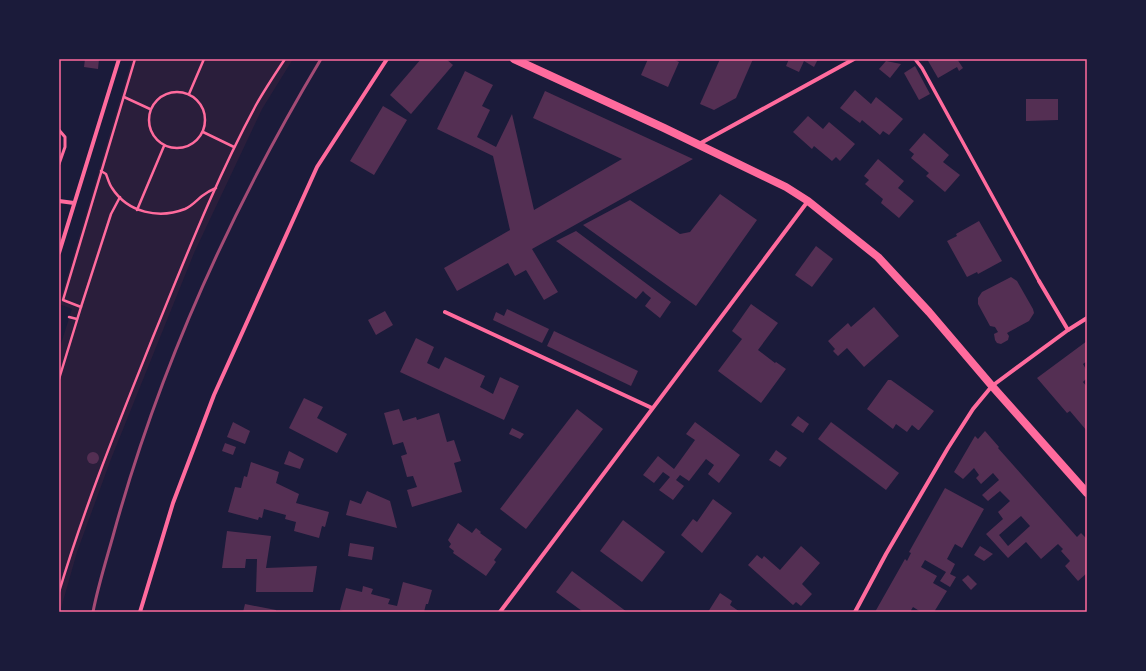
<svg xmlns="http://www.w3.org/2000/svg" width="1146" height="671" font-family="Literata,serif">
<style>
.green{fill:#2a1e3b}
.building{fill:#542f53;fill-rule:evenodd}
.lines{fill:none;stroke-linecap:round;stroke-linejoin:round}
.path{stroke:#ff6b9d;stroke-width:2.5}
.service{stroke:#ff6b9d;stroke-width:3}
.pedestrian{stroke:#ff6b9d;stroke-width:3.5}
.minor{stroke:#ff6b9d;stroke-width:4}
.secondary{stroke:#ff6b9d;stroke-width:8}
.rail{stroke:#a44b75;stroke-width:3}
.neatline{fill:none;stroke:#ff6b9d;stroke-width:1.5}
</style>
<rect width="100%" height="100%" fill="#1b1b3a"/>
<polygon class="green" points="132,59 293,59 262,109 194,253 111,459 77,552 60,612 59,612 59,350 72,309 59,304"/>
<g class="building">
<polygon points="85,59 99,59 98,69 84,67"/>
<polygon points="421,59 446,59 453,65 411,114 390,95"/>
<polygon points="648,59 673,59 679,62 668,87 641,75"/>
<polygon points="720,59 753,59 736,98 714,110 700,104"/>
<polygon points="789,59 818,59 814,67 804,61 799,72 786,66"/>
<polygon points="927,59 957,59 963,68 959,71 957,67 938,78"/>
<polygon points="886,61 901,64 890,78 879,69"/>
<polygon points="915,66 930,94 919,100 904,73"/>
<polygon points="465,71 493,85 482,106 490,110 477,137 496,147 512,114 534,210 622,159 533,118 545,91 693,159 532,249 558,292 544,300 526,270 515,276 508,263 457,291 444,268 510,230 493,156 437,129"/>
<polygon points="855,90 871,104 876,97 903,119 889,135 883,131 880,135 862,120 860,123 840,108"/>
<polygon points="1026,99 1058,99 1058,120 1026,121"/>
<polygon points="383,106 407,120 374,175 350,161"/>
<polygon points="808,116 823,129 829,122 855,144 840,161 836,157 832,161 814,146 812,149 793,132"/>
<polygon points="924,133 949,155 943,162 960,175 945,192 926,176 929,173 911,158 914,154 909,150"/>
<polygon points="878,159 904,181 898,188 914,201 899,218 881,203 883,199 865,184 869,180 864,176"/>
<polygon points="720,194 757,220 696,306 583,225 630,200 680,234 690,232"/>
<polygon points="979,221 1002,261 978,274 977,272 967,277 947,241 957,236 956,234"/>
<polygon points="576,231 671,302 660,318 645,306 651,298 646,294 643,291 636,299 556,241"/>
<polygon points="816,246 833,259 812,287 795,275"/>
<polygon points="1011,277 1017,281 1033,309 1034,313 1029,321 1007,333 1009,336 1008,340 1001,344 997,343 995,340 994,334 998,332 995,327 990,326 978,304 978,298 982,292"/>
<polygon points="751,304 778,323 758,350 775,363 776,362 786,369 761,403 718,371 742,339 732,331"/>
<polygon points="874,307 899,336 864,367 847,348 838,356 833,351 835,349 828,341 848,323 851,327"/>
<polygon points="507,309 549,329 542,343 493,320 496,312 504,316"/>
<polygon points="385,311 393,325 376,335 368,320"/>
<polygon points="554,331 638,371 631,386 547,346"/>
<polygon points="416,338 434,347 427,363 439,369 445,357 485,376 480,387 493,394 500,377 519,386 504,420 400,372"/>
<polygon points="1087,341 1087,361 1083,364 1087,371 1087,378 1083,382 1087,387 1087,431 1070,411 1067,413 1037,378"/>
<polygon points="888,380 891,380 934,411 919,430 918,430 912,425 907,432 896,424 893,429 867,409"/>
<polygon points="304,398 323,407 317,418 347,434 337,453 289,428"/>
<polygon points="399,409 403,421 416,417 417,420 439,413 447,442 454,440 461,461 454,463 462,492 412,507 407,490 417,487 413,476 407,477 401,456 407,454 403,442 393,445 384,413"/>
<polygon points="577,409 603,429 526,529 500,509"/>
<polygon points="798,416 809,424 803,433 791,425"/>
<polygon points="233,422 250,431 245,444 227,437"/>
<polygon points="695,422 740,455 719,483 708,474 714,465 706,459 689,481 680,475 676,480 684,486 673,500 659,490 670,477 663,472 654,483 643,475 658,456 674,469 695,440 686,434"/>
<polygon points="831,422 899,473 886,490 818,439"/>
<polygon points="512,428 524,434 520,439 509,434"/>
<path d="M985,431L999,447L998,448L1077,537L1081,533L1087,539V573L1078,581L1065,566L1070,561L1061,551L1063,549L1058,544L1041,559L1026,542L1008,558L986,534L1003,519L998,512L1010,501L1000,491L988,501L982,495L999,480L993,473L981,484L976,478L979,475L974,468L963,479L954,472L975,436L978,439ZM1021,516L1030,526L1008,546L999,535Z"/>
<polygon points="225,443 236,447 233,455 222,451"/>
<polygon points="776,450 787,458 780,467 769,460"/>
<polygon points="289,451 304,459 300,469 284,464"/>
<circle cx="93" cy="458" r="6"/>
<polygon points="251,462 279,472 276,483 299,494 296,503 329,512 325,527 322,526 319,538 294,531 296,522 285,519 286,515 264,509 262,518 259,517 258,520 228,512 235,487 241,488 244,476 247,477"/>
<polygon points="945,488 984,509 962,548 955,544 947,559 955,564 950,574 956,577 950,587 940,581 946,572 925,560 921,567 937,576 933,583 947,591 934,612 921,612 913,607 910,612 875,612 905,559 907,561 911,553 909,552"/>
<polygon points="367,491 390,501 397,528 346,515 350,500 361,504"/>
<polygon points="713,499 732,513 702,553 681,535 693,519 697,522"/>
<polygon points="623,520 665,552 642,582 600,551"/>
<polygon points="458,523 472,533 476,528 481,532 480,533 502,549 494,560 496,562 486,576 453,553 454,551 449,547 451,544 448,540"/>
<polygon points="227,531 271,536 266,568 317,566 313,592 256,592 257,559 246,559 245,568 222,568"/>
<polygon points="350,543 374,547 372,560 348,556"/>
<polygon points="801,546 820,563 802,584 812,594 801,606 796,602 793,605 748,565 757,555 762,559 764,556 780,570"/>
<polygon points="980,546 993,554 984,561 974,555"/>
<polygon points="572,571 627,612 581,612 582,611 556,592"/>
<polygon points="968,575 977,584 971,590 962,580"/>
<polygon points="403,582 432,590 428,604 426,604 424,612 347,612 340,610 346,588 362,592 363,586 373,589 371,594 390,599 388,604 397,606"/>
<polygon points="720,593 732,601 730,605 740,612 708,612"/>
<polygon points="245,604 276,610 276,612 243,612"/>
</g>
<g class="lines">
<g class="path">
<circle cx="177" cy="120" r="28"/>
<polyline points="189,94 204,59"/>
<polyline points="124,97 150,109"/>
<polyline points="203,132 234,147"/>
<path d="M101,171L106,174C108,179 109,184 112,188C128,213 159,219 185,209C192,206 197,200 202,196C206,193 211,190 216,188"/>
<polyline points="137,210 164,146"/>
<polyline points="81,307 111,214 120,197"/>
<polyline points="69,317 77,319"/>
<polyline points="59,379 81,307 63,300 135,59"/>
<path d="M59,592C85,505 119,422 153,337C185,259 216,179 256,105C265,89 275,74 285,59"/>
</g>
<polyline class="service" points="59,130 65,137 65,147 59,164"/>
<polyline class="pedestrian" points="915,59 922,68 1039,281"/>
<g class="minor">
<polyline points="699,144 854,59"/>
<polyline points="59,201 74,203"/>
<polyline points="59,253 119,59"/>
<polyline points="1039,281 1068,330"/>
<polyline points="445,312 652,408"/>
<polyline points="140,612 173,503 214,395 317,167 387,59"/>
<polyline points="500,612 808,201"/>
<polyline points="855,612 886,554 948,448 973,409 992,386 1068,330 1087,318"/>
</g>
<polyline class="secondary" points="514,59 664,128 786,187 808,201 878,257 929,312 992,386 1087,493"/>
<path class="rail" d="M93,612C98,586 106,561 113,536C159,368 232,208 321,59"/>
</g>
<rect width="1146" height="671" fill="none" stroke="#1b1b3a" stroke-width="120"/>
<rect x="60" y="60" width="1026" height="551" class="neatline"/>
</svg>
